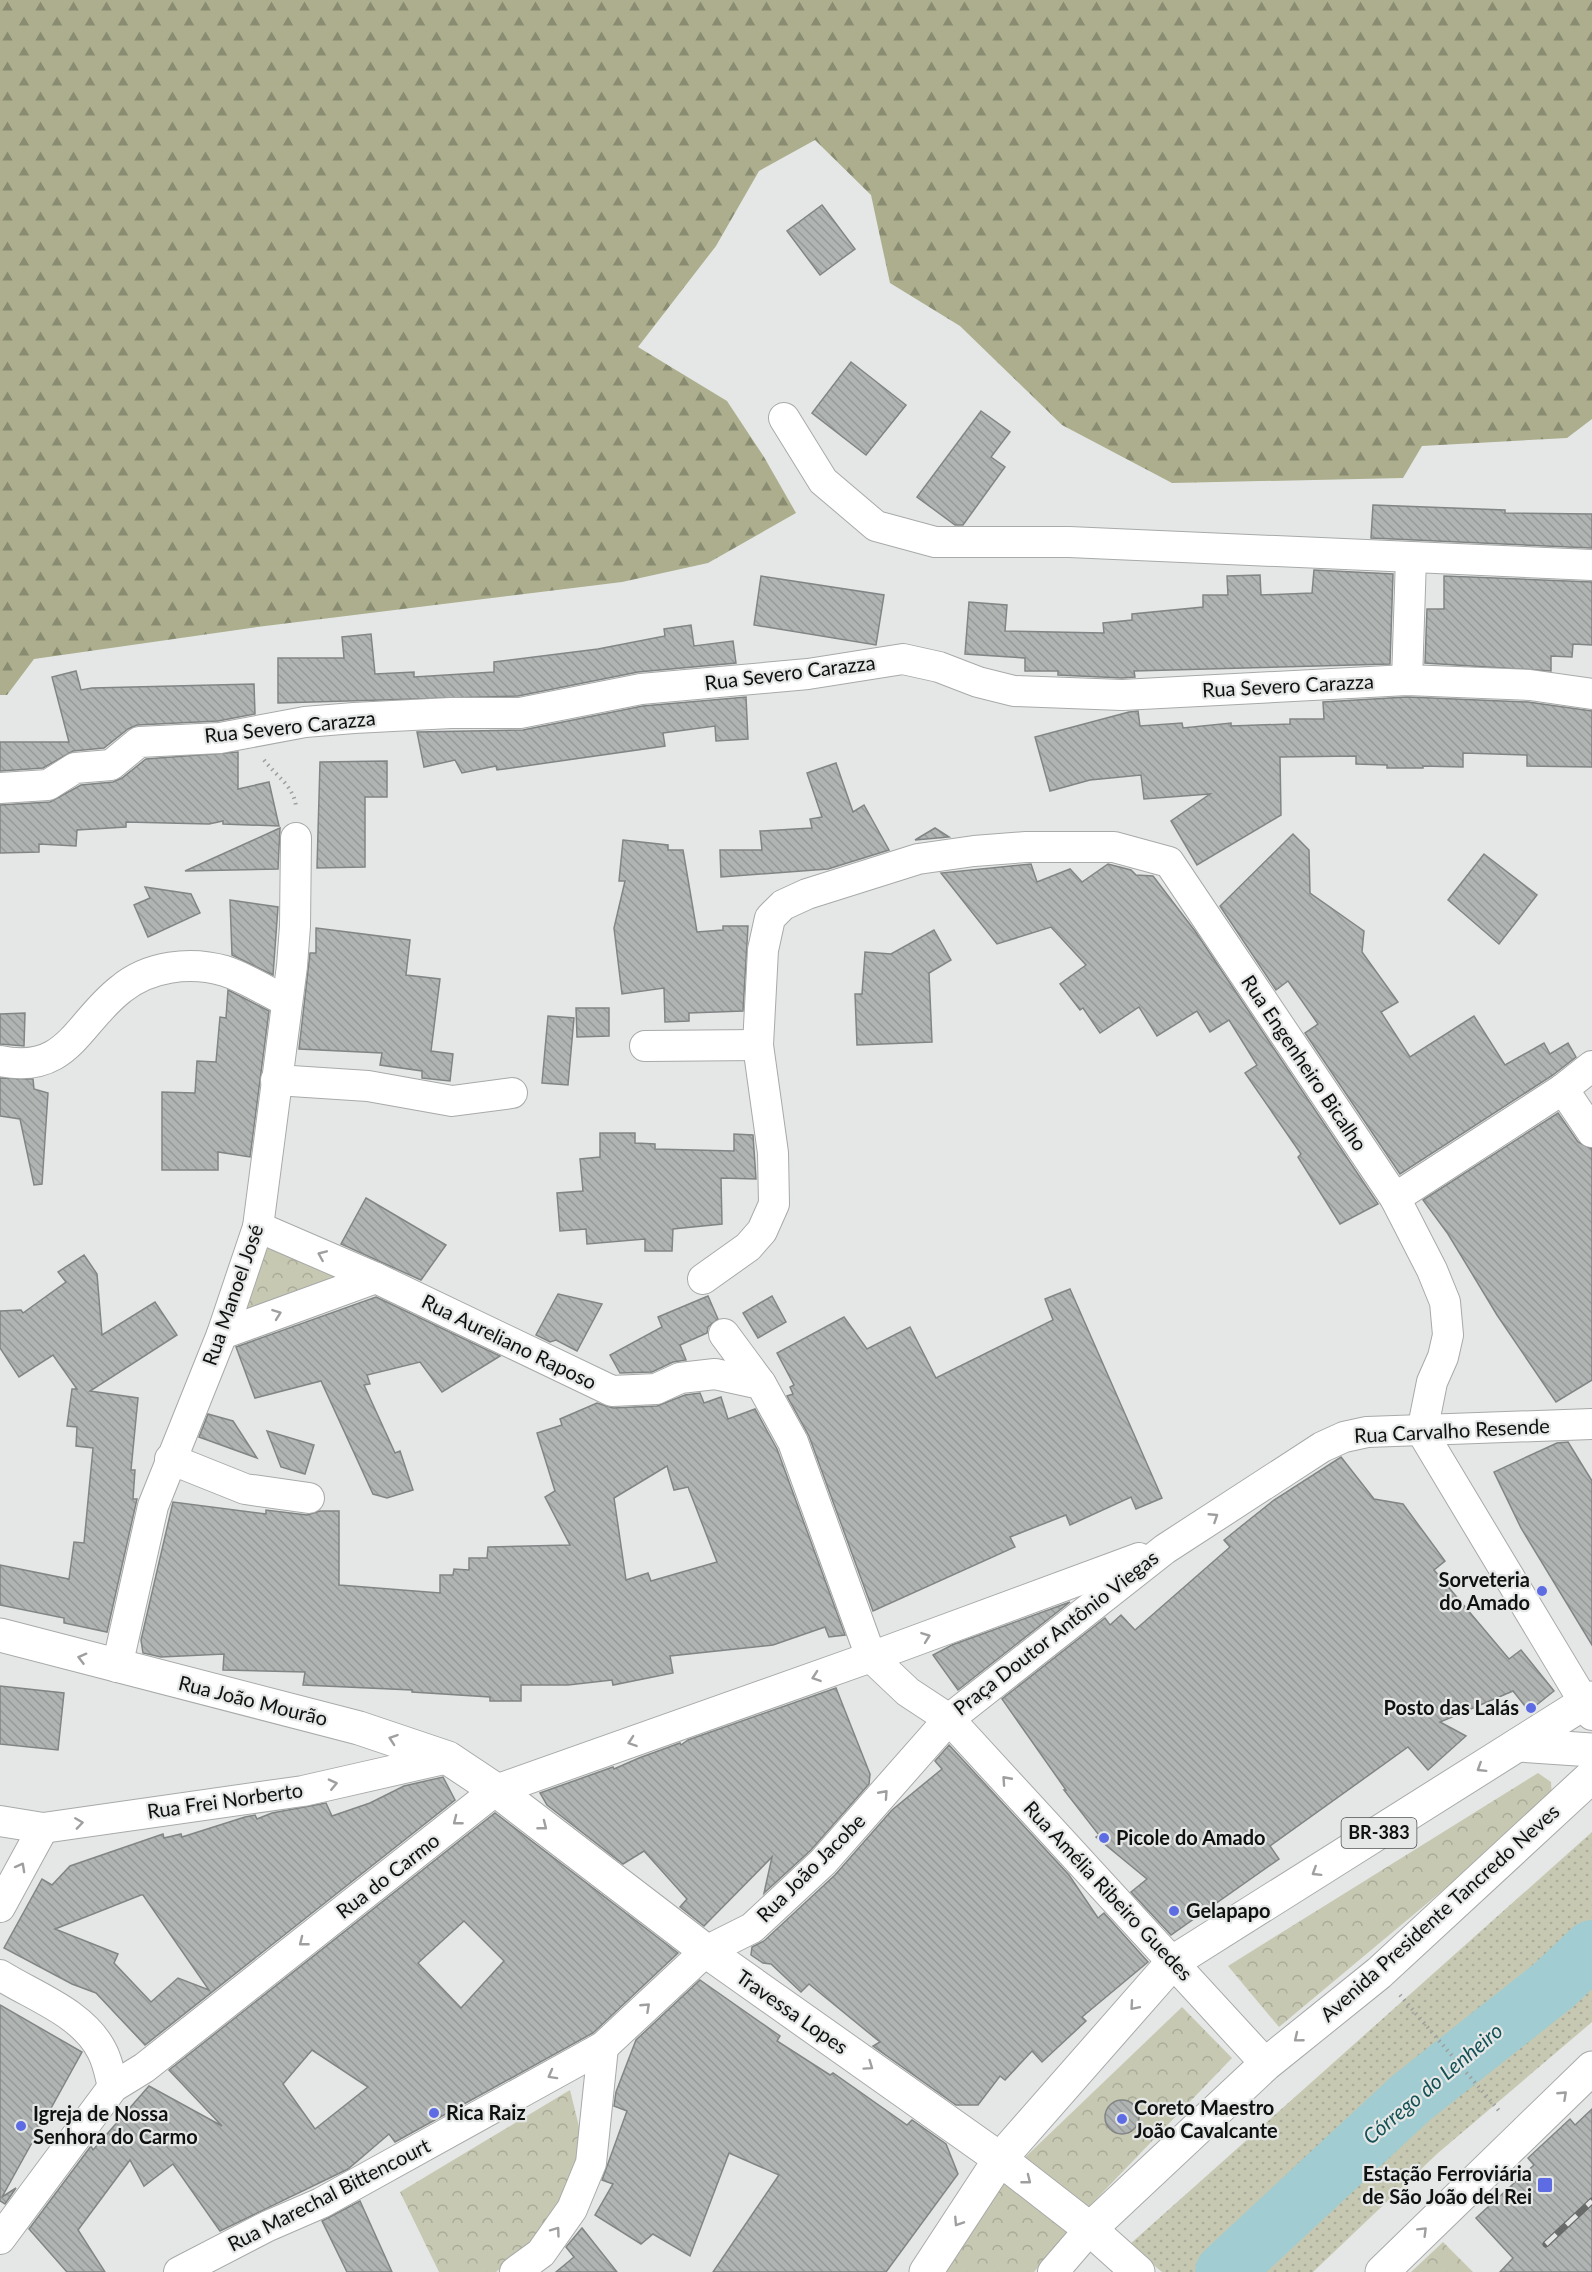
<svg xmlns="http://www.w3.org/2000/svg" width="1592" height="2272" font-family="Lato,sans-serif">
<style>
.grass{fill:url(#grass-dots)}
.forest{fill:url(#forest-firs)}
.park{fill:url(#park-crowns)}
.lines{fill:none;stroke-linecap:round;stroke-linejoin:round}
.river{stroke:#a1ccd1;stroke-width:58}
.building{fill:url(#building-back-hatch);stroke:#828585;stroke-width:1.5;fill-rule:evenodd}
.minor-casing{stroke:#a7aaa8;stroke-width:32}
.tertiary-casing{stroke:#a7aaa8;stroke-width:35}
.secondary-casing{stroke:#a7aaa8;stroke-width:35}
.trunk-casing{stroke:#a7aaa8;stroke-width:35}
.path{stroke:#9da09e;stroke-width:4;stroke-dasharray:1.5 4.5;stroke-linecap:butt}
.minor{stroke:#fff;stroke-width:30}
.tertiary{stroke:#fff;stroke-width:33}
.secondary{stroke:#fff;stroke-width:33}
.trunk{stroke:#fff;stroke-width:33}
.rail-casing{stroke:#696b6a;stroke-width:7}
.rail{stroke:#e4e7e5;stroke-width:4.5;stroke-dasharray:14;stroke-linecap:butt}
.oneway{stroke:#9f9f9f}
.poi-dot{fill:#5d6ce3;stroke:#e4e7e5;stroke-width:2}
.labels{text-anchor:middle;stroke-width:4.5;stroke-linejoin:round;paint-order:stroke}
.shield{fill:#e4e7e5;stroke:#4f5050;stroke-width:1.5}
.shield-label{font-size:18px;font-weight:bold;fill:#0f1010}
.street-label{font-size:20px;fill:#0f1010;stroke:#e4e7e5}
.poi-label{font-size:20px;font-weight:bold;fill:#0f1010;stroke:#e4e7e5;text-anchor:start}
.water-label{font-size:21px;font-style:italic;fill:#135156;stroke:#e4e7e5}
</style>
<defs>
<pattern id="grass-dots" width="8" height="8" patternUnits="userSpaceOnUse" patternTransform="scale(1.5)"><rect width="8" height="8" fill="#c7c8b2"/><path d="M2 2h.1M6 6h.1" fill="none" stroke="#aaab98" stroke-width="1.8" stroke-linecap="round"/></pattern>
<pattern id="forest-firs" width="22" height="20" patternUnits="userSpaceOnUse" patternTransform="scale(1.5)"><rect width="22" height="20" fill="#acae8d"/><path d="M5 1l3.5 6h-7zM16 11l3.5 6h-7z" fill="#8a8c72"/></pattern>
<pattern id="park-crowns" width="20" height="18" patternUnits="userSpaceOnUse" patternTransform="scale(1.5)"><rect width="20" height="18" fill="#c7c8b2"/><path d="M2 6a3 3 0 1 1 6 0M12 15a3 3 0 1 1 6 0" fill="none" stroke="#aaab98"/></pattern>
<pattern id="building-back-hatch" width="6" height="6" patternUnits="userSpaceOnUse" patternTransform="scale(1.5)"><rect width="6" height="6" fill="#b0b4b3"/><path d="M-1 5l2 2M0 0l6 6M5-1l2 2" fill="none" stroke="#969a99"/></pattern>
</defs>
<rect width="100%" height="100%" fill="#e4e7e5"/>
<polygon class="grass" points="1592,1832 1592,2022 1438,2153 1313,2272 1162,2272 1129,2245"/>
<polygon class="forest" points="0,0 1592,0 1592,419 1567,438 1422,446 1403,478 1172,483 1062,425 960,326 890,283 871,195 815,140 759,171 716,246 638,347 727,401 764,457 796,513 708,563 622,582 257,627 34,659 7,695 0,695"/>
<g class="park">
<polygon points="263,1237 356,1282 242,1317"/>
<polygon points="1538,1773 1551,1782 1552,1799 1279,2027 1228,1966"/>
<polygon points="1182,2007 1232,2058 1079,2217 1014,2168"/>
<polygon points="570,2090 583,2143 566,2192 537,2238 496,2272 439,2272 400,2192"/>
<polygon points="1005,2179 1071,2230 1034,2272 944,2272"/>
<polygon points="1443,2242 1473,2272 1411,2272"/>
</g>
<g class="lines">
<polyline class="river" points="1224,2272 1411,2098 1554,1985 1592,1949"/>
</g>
<g class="building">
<polygon points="822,205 855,249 820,275 787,231"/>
<polygon points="851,362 906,405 866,455 812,413"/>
<polygon points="981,411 1010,432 991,457 1005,467 963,525 955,525 917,497"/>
<polygon points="1373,505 1505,510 1505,513 1592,514 1592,548 1371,538"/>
<polygon points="1314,570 1393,574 1390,664 1134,671 1135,677 1122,678 1058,675 1058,671 1025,671 1025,658 965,654 969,602 1007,605 1005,631 1104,633 1103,623 1132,620 1132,614 1203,607 1203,595 1228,595 1227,576 1260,575 1261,595 1312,593"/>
<polygon points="761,576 884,595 876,645 754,625"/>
<polygon points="1444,576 1592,582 1592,645 1573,644 1572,657 1551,656 1551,671 1425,663 1427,609 1444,609"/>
<polygon points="691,625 694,646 733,641 736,663 638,672 518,696 278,703 278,658 344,658 342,637 371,634 375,674 414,672 414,677 494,672 494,662 598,649 665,636 664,629"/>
<polygon points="76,671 81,690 92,688 254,684 255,714 218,721 137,725 128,729 104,748 73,751 43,768 0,771 0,742 69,742 52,677"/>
<polygon points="746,697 748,739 716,741 715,726 663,733 665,746 497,770 496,766 462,773 455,760 424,767 417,732 523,730 643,706"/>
<polygon points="1407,697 1528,702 1592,711 1592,767 1527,766 1527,755 1463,753 1463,767 1423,766 1423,768 1387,768 1387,765 1356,764 1356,756 1280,757 1281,815 1197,865 1171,821 1210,794 1144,799 1141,775 1090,780 1050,791 1035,737 1129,712 1138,711 1140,726 1182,723 1183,728 1231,723 1231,726 1290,724 1290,719 1324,719 1323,702"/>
<polygon points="238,752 238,789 269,782 279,826 223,824 223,821 209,824 126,822 126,827 77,830 76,846 39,844 39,852 0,853 0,805 50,802 81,785 113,782 122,778 146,759"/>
<polygon points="387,761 387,797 365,797 365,867 317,868 320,762"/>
<polygon points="836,763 853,812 864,805 889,850 828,869 721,877 720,850 762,850 760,831 812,828 810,819 822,817 807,773"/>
<polygon points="280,828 278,869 185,871"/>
<polygon points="935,828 949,837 915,840"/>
<polygon points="1293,834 1309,850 1310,893 1364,931 1362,952 1398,1002 1381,1012 1410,1057 1474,1016 1505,1065 1544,1043 1550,1054 1568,1043 1576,1057 1553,1075 1400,1174 1305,1033 1318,1024 1288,981 1276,990 1220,906"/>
<polygon points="623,840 668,845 668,850 683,850 697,932 723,930 723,926 748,926 743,1011 689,1013 689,1021 665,1022 664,988 622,994 614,928 625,881 619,881"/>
<polygon points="1484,854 1537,895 1499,944 1448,900"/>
<polygon points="1031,864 1037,882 1070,869 1082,882 1108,864 1131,870 1136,875 1153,876 1195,931 1378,1204 1340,1224 1298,1157 1301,1154 1245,1073 1257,1065 1229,1020 1210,1032 1197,1011 1157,1036 1139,1007 1100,1033 1083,1008 1080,1010 1060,984 1086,965 1051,927 997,944 941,873"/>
<polygon points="145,887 191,894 200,913 148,937 134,905 150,898"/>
<polygon points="230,900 278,907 273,975 232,955"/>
<polygon points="316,928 410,940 406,975 440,979 431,1051 453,1054 450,1081 422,1078 422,1071 380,1065 382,1053 299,1049 310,953 316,953"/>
<polygon points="934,930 951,960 929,973 932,1042 857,1045 855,994 862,994 865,952 891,954"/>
<polygon points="228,990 269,1011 250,1157 218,1152 218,1170 162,1170 162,1092 195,1093 197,1061 216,1062 220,1017 226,1018"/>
<polygon points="576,1008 609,1008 609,1036 577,1037"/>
<polygon points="25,1013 24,1046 0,1044 0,1014"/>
<polygon points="548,1016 574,1018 568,1085 542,1083"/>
<polygon points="0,1078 33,1079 34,1089 48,1093 42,1184 34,1185 20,1119 0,1116"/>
<polygon points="1558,1113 1578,1142 1592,1149 1592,1380 1556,1402 1497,1315 1448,1234 1423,1200"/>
<polygon points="600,1133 635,1133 635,1143 655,1144 655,1149 734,1151 734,1134 753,1135 756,1179 721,1178 722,1224 673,1229 672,1251 645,1251 645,1239 587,1244 586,1229 560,1231 557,1193 583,1191 580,1159 600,1157"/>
<polygon points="366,1198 446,1245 421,1280 341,1244"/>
<polygon points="84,1255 97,1274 102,1335 155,1302 177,1335 90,1391 138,1398 131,1470 135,1470 133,1499 137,1499 107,1632 64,1623 64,1618 0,1605 0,1565 69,1579 74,1542 84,1543 93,1448 76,1446 77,1427 67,1426 72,1389 77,1389 53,1355 19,1377 0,1348 0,1311 21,1310 23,1313 66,1282 58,1272"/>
<polygon points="1070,1289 1162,1498 1136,1509 1131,1497 1070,1525 1066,1515 1010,1537 1015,1547 873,1611 809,1436 787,1396 793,1394 790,1387 794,1385 777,1353 844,1317 867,1349 910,1327 936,1378 1053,1320 1045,1299"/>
<polygon points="558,1294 602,1304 577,1351 556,1340 550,1342 536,1335"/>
<polygon points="708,1296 718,1319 708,1327 707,1333 680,1345 686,1360 673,1362 652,1372 620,1373 610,1355 662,1327 658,1317"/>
<polygon points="772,1296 786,1322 758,1338 743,1313"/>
<polygon points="376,1297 500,1356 442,1392 420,1362 367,1375 370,1384 364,1385 395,1453 400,1451 413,1490 387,1498 373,1494 321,1381 255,1398 236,1347"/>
<path d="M700,1393L704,1403L721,1397L728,1419L755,1409L777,1449L845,1635L829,1637L825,1627L773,1645L670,1656L673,1673L613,1685L612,1680L568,1685H521V1701H490V1697L412,1692V1690L303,1685L305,1672L223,1670L224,1654L161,1657L143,1653L141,1640L173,1502L266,1514V1510L307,1515L320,1511H339V1585L440,1593V1575H453L454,1569L469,1570V1558H487L488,1547L570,1545L545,1497L555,1491L537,1433L562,1425L560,1419L597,1403L613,1408L657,1406L685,1395ZM667,1466L674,1490L688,1487L717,1562L651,1581L648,1573L626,1580L614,1498Z"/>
<polygon points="208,1414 233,1421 257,1458 199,1437"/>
<polygon points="267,1431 314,1445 305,1474 281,1467"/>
<polygon points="1568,1442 1592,1481 1592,1645 1521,1528 1494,1472 1557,1443"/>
<polygon points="1341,1457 1374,1499 1403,1504 1445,1561 1434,1570 1509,1659 1521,1650 1554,1691 1529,1711 1513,1691 1440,1722 1466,1736 1428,1770 1408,1747 1270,1846 1279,1859 1171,1935 1131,1892 1147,1879 1096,1837 1099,1835 1064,1790 1066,1790 1002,1699 1105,1618 1110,1625 1121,1615 1135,1630 1230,1547 1224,1540 1274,1500"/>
<polygon points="1070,1602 958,1690 933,1655 952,1645"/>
<polygon points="0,1686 64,1693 58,1750 0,1744"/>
<polygon points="836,1688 870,1774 869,1784 811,1850 764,1893 772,1857 704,1926 680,1907 687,1899 644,1851 623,1864 547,1805 540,1793 613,1767 614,1769 639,1758 680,1743 681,1745 688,1740"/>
<polygon points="949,1745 1069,1875 1098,1918 1104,1913 1148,1962 1082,2017 1086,2021 1042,2062 1032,2051 1005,2080 1000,2076 978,2105 956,2105 873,2046 880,2042 809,1984 801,1992 771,1964 763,1963 751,1955 752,1947 764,1941 835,1875 892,1810 942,1769 935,1761"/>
<path d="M443,1777L455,1800L145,2045L96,1993L72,1984L4,1948L42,1879L52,1885L70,1866L163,1834L164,1838L181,1834L182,1837L245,1817L255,1815L257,1819L272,1813L326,1803L332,1816L370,1803L404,1786ZM141,1895H143L209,1990L178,1978L151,2002L114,1963L118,1954L55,1929Z"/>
<path d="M495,1813L678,1953L593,2033L395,2142L389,2134L348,2169L220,2231L173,2164L144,2186L130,2160L78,2230L105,2272H67L29,2229L91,2146L93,2150L149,2086L222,2126L169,2070ZM464,1921L504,1961L461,2008L418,1963ZM312,2050L368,2087L315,2129L283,2084Z"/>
<polygon points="700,1980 780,2036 777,2041 830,2075 833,2073 907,2125 912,2120 946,2144 958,2174 886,2272 713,2272 779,2175 729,2153 690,2256 653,2234 641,2244 595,2215 613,2184 602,2180 627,2111 614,2106 616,2092 636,2040"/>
<polygon points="0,2005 82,2052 2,2197 16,2188 5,2204 0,2201"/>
<circle cx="1122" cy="2117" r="17"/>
<polygon points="1592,2109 1592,2272 1500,2272 1513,2258 1476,2218 1534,2165 1528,2158 1570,2119 1575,2125"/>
<polygon points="360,2201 392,2272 347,2272 322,2221"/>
<polygon points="582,2228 617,2272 556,2272 574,2257 566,2247"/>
</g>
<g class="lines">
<defs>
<g id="minor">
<polyline points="784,418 823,481 876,526 935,542 1069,542 1592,565"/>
<polyline points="1407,680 1411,558"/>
<polyline points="0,788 48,785 75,768 111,765 139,742 220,738 305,722 354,718 451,713 520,713 641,689 808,674 903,659 939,667 978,682 1014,691 1122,695 1407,680 1530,685 1592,694"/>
<polyline points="645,1046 758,1045"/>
<path d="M0,1061C68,1075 77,1023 121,989C149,966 190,961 225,971C246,978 266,991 286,1001"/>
<polyline points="276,1080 368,1086 452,1101 512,1093"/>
<polyline points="1563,1089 1592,1132"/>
<polyline points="1395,1198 1563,1089 1592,1066"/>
<polyline points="258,1227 376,1278 612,1391 656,1389 680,1378 715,1374 761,1384 793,1442 871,1657 908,1692 949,1719 1266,2064"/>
<polyline points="703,1279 748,1247 762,1231 774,1204 773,1153 758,1045 763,950 770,918 783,905 807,894 918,859 974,851 1026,847 1114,847 1169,862 1395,1198 1432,1270 1445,1302 1448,1335 1443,1357 1432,1382 1422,1432"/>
<polyline points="222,1334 376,1278"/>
<polyline points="724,1334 761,1384"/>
<polyline points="1422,1432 1592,1715"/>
<polyline points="170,1459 245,1489 309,1498"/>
<polyline points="117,1667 153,1506 222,1334 258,1227 292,966 295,926 296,838"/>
<polyline points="0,1821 43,1828 303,1791 448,1758"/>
<polyline points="0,1907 43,1828"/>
<path d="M0,1975C35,1997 83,2013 102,2051C108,2062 110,2075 113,2087"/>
<polyline points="0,2239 113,2087 144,2068 496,1790 871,1657 1139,1558"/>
<polyline points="179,2272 268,2226 321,2203 603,2047 706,1951 752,1928 823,1862 949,1719 1165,1549 1322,1447 1344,1437 1367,1432 1592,1424"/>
<polyline points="515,2272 541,2253 572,2209 591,2163 603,2047"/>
<polyline points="1053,2272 1090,2229"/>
</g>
<polyline id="tertiary" points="0,1635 359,1728 448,1758 496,1790 706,1951 1000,2159 1090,2229"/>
<polyline id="secondary" points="1138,2272 1090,2229 1266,2064 1379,1973 1592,1776"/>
<g id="trunk">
<polyline points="1518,1745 1592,1750"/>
<polyline points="926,2272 1000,2159 1173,1962 1592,1698"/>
<polyline points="1382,2272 1592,2068"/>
</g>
</defs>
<use href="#minor" class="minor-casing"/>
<use href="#tertiary" class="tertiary-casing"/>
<use href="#secondary" class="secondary-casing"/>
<use href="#trunk" class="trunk-casing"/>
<g class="path">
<path d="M264,760C276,776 294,786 296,807"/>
<polyline points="1400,1995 1501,2113"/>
</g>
<use href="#minor" class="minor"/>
<use href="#tertiary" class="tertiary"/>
<use href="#secondary" class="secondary"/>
<use href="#trunk" class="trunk"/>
<defs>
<polyline id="rail" points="1546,2244 1592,2201"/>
</defs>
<use href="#rail" class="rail-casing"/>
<use href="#rail" class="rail"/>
</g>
<defs><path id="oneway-chevron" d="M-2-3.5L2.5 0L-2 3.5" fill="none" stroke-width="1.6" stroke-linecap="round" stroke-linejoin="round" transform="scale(1.5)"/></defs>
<g class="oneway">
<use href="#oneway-chevron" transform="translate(322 1255) rotate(-157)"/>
<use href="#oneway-chevron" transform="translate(277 1314) rotate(-20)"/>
<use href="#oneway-chevron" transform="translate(1214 1517) rotate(-33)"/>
<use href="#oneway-chevron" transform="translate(926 1637) rotate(-20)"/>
<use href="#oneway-chevron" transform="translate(82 1658) rotate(-165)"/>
<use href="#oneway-chevron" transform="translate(816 1677) rotate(161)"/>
<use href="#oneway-chevron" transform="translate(393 1739) rotate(-161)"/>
<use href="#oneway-chevron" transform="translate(632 1742) rotate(161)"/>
<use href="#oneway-chevron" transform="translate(1481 1768) rotate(148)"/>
<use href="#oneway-chevron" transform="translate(1006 1780) rotate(-132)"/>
<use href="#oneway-chevron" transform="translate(333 1784) rotate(-13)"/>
<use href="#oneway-chevron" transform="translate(884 1794) rotate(-48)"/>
<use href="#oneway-chevron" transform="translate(457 1821) rotate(142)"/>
<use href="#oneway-chevron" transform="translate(79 1823) rotate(-8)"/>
<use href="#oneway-chevron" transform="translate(543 1826) rotate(38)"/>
<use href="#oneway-chevron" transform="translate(21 1867) rotate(-61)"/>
<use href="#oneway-chevron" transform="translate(1316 1872) rotate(148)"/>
<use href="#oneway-chevron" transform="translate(303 1942) rotate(142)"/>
<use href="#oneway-chevron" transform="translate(1134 2006) rotate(131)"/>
<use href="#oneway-chevron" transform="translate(646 2007) rotate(-43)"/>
<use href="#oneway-chevron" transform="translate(1298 2038) rotate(141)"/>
<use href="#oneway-chevron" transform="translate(869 2066) rotate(35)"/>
<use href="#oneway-chevron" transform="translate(552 2075) rotate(151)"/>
<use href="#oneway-chevron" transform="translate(1563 2095) rotate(-43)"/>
<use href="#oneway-chevron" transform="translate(1027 2180) rotate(38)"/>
<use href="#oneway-chevron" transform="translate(958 2222) rotate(123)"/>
<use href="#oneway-chevron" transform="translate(556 2231) rotate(-54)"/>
<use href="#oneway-chevron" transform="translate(1423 2231) rotate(-45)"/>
</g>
<g class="poi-dot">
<circle cx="1542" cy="1591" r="6"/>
<circle cx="1531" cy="1708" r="6"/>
<circle cx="1104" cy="1838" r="6"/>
<circle cx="1174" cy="1911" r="6"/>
<circle cx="434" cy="2113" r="6"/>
<circle cx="1122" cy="2119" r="6"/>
<circle cx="21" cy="2126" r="6"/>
<rect x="1537" y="2177" width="16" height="16" rx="3"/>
</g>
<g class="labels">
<rect class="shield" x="1341.5" y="1818" width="75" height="30" rx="4.5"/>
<g class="shield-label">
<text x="1379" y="1839">BR-383</text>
</g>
<g class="street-label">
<text transform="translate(790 673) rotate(-7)" y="7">Rua Severo Carazza</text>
<text transform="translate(1288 686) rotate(-3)" y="7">Rua Severo Carazza</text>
<text transform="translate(290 727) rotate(-6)" y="7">Rua Severo Carazza</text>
<text transform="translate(1304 1063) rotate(56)" y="7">Rua Engenheiro Bicalho</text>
<text transform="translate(233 1295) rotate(-71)" y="7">Rua Manoel José</text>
<text transform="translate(509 1342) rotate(26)" y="7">Rua Aureliano Raposo</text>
<text transform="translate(1452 1431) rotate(-3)" y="7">Rua Carvalho Resende</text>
<text transform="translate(1056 1633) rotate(-38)" y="7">Praça Doutor Antônio Viegas</text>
<text transform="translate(253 1701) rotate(14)" y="7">Rua João Mourão</text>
<text transform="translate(225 1801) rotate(-8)" y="7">Rua Frei Norberto</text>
<text transform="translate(811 1868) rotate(-45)" y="7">Rua João Jacobe</text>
<text transform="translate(388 1876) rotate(-38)" y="7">Rua do Carmo</text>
<text transform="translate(1108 1891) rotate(47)" y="7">Rua Amélia Ribeiro Guedes</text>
<text transform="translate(1440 1913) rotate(-42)" y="7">Avenida Presidente Tancredo Neves</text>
<text transform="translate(792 2012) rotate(35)" y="7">Travessa Lopes</text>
<text transform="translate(329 2195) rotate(-27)" y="7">Rua Marechal Bittencourt</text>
</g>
<g class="poi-label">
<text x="1530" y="1587" text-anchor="end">Sorveteria<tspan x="1530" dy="23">do Amado</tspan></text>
<text x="1519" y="1715" text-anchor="end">Posto das Lalás</text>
<text x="1116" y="1845">Picole do Amado</text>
<text x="1186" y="1918">Gelapapo</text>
<text x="1134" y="2115">Coreto Maestro<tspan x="1134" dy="23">João Cavalcante</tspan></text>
<text x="446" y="2120">Rica Raiz</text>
<text x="33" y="2121">Igreja de Nossa<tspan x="33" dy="23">Senhora do Carmo</tspan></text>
<text x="1532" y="2181" text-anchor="end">Estação Ferroviária<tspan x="1532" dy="23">de São João del Rei</tspan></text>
</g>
<g class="water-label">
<text transform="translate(1433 2084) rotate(-40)" y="7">Córrego do Lenheiro</text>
</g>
</g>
</svg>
